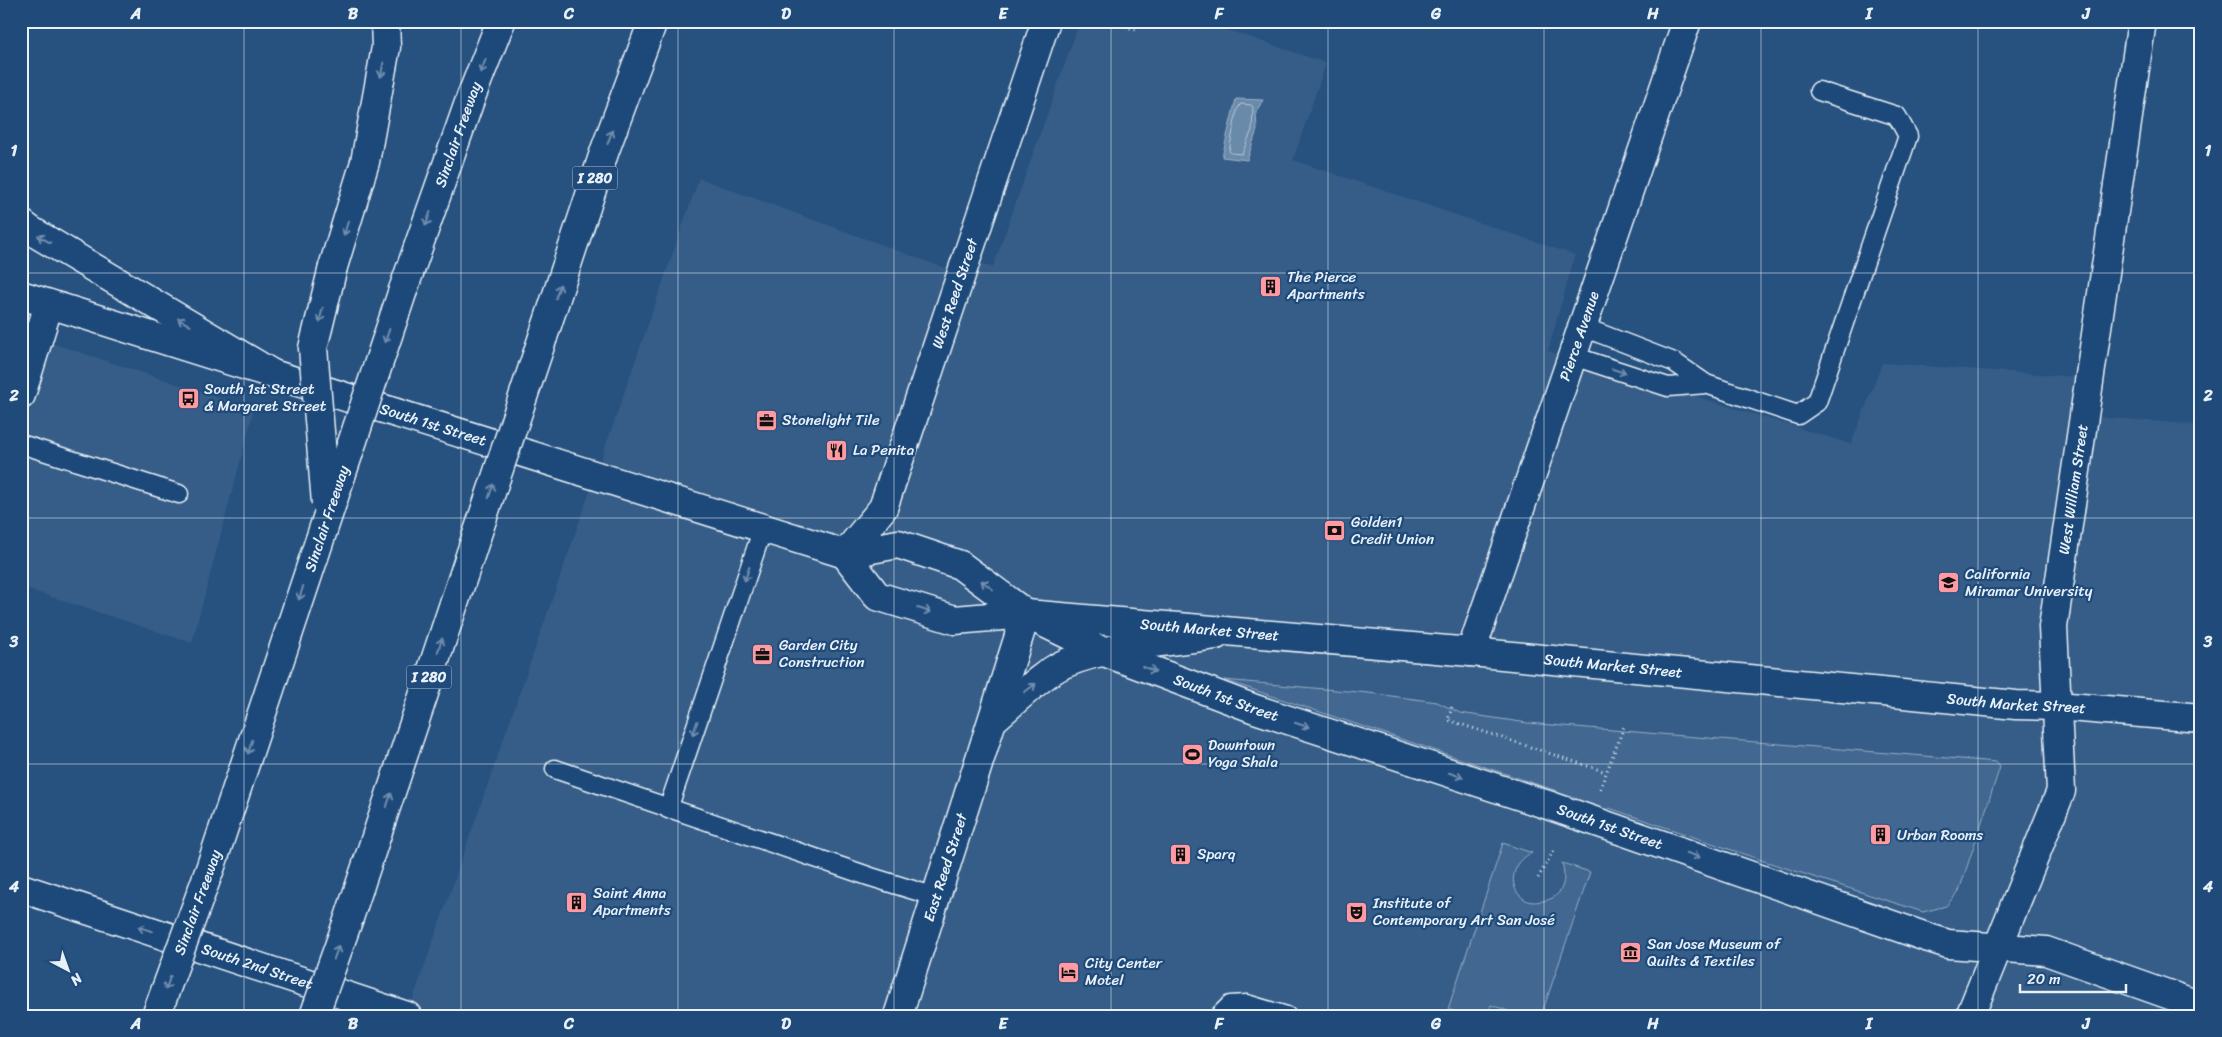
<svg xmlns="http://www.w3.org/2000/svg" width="2222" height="1037" font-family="Sriracha,sans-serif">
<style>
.built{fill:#355d88}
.green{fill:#436891;stroke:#96acc4}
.water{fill:#6b8aaa;stroke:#9db3c9}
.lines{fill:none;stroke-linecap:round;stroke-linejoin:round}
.shore{stroke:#b6c8d9;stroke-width:1}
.lane-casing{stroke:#e8f1f8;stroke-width:21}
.street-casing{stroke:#e8f1f8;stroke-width:31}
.secondary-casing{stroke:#e8f1f8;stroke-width:31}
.primary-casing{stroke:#e8f1f8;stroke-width:31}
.highway-casing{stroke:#e8f1f8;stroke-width:31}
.path{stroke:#e8f1f8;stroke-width:3;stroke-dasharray:1 4;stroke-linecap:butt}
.lane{stroke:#1f4a7a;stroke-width:18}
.street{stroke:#1f4a7a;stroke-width:28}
.secondary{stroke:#1f4a7a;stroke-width:28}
.primary{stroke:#1f4a7a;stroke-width:28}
.highway{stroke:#1f4a7a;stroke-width:28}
.highway-bridge-casing{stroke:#e8f1f8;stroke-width:31;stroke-linecap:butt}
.highway-bridge{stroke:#1f4a7a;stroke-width:28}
.oneway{stroke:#6f8dac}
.grid{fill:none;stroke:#e8f1f8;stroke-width:1;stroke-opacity:0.55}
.labels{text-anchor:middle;stroke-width:4.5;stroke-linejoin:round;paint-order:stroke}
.shield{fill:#1f4a7a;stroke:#acbfd2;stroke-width:1}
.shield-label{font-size:14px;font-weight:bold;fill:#e8f1f8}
.street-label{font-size:15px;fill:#e8f1f8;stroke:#1f4a7a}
.poi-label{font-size:15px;fill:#e8f1f8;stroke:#1f4a7a;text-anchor:start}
.neatline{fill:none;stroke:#e8f1f8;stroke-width:2}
.grid-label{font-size:16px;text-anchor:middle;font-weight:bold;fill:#e8f1f8}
</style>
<rect width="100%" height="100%" fill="#27517f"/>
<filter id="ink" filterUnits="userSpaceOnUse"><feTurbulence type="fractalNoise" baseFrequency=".02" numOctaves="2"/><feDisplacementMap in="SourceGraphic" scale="10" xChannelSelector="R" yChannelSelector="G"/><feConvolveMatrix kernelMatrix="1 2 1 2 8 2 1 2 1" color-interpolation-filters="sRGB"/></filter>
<g filter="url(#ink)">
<g class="built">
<polygon points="1080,21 1201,21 1326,63 1293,160 1575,255 1548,351 1851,444 1882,363 2078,377 2073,415 2201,425 2201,1016 407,1016 699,178 948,269 953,255 993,267"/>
<polygon points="21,333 254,409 192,643 21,587"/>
</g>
<g class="green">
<polygon points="1224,680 1369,693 1437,702 1460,713 1528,723 1996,762 2000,767 1959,891 1946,906 1923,912 1767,862 1609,808 1606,812 1556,796 1557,791"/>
<path d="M1503,843L1532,853C1514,860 1505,886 1524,899C1530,903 1536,902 1543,901C1563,898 1567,880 1562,863L1590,872L1541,1016H1523L1491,1005L1487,1016H1469L1448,1009Z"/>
</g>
<polygon class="water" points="1236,99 1263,100 1256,112 1257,130 1247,160 1222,157"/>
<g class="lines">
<polygon class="shore" points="1241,104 1251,105 1253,107 1252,130 1242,154 1231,153 1229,151 1237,110"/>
<defs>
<g id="lane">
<polyline points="1583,327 1674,362 1706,384 1798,415 1817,402 1908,136 1897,116 1819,91"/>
<polyline points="1573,356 1668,387 1706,384"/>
<polyline points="21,444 179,494"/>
<polyline points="555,769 871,877 936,897"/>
<polyline points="668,809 763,528"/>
<polyline points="1219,1016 1230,1005 1247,1004 1287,1016"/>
</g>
<g id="street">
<polyline points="21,395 49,304"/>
<path id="s1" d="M845,554L883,508L1046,21"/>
<path id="s2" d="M1471,652L1687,21"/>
<path id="s3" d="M1970,1016L2061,791L2053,627L2142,21"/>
</g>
<g id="secondary">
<path d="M994,719C1013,703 1044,672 1066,663C1109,645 1170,642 1216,635"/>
<path id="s4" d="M21,888L407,1016"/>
<path id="s5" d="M898,1016L1026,614L1104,652L1255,709L1548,805L1929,938L1948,944L2046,951L2201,1006"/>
</g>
<g id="primary">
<path id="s6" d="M21,295L845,554L898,544L960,565L1026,614"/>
<path id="s7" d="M845,554L877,596L955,620L1026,614L1471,652L2016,705L2057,706L2201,718"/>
</g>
<g id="highway">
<polyline points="21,223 30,230 271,373"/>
<polyline points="333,267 365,162 386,47 385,21"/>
<path id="s8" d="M403,290L471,97L501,21"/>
<polyline points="543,337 605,150 653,21"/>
</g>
</defs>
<use href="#lane" class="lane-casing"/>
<use href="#street" class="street-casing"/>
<use href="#secondary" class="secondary-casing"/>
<use href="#primary" class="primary-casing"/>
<use href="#highway" class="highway-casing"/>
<g class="path">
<polyline points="1111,21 1136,30"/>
<polyline points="1452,707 1448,720 1606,772"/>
<polyline points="1600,789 1625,724"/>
<polyline points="1538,878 1554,850"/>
</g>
<use href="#lane" class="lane"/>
<use href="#street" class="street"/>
<use href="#secondary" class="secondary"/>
<use href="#primary" class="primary"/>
<use href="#highway" class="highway"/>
<defs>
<g id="highway-bridge">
<polyline points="326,503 313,348 333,267"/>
<path id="s9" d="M156,1016L211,866L403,290"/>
<polyline points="314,1016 349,918 543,337"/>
</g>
</defs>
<use href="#highway-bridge" class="highway-bridge-casing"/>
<use href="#highway-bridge" class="highway-bridge"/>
</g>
<defs><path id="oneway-shaft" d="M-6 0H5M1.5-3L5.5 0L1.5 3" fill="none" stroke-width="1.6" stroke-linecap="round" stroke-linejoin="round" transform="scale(1.25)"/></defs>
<g class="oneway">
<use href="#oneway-shaft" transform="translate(483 66) rotate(112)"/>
<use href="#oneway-shaft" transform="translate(382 70) rotate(100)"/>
<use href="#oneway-shaft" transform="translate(610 137) rotate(-70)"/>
<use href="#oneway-shaft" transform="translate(428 219) rotate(109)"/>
<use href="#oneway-shaft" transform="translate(346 228) rotate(107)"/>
<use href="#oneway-shaft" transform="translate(44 239) rotate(-149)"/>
<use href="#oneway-shaft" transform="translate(558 291) rotate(-72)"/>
<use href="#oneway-shaft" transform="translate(321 315) rotate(104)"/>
<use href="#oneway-shaft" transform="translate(184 322) rotate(-149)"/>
<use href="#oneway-shaft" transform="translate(387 336) rotate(109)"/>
<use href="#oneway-shaft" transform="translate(1619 371) rotate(18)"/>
<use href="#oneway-shaft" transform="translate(491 491) rotate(-72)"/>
<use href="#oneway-shaft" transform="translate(747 574) rotate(109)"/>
<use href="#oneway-shaft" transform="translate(987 585) rotate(-143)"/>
<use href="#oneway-shaft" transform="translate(301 593) rotate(108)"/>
<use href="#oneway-shaft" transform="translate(924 610) rotate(17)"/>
<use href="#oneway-shaft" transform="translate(440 645) rotate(-72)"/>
<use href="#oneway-shaft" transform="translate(1149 669) rotate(21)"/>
<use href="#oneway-shaft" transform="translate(1030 688) rotate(-37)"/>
<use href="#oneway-shaft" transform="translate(1302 725) rotate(18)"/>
<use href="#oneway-shaft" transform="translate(695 728) rotate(109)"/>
<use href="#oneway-shaft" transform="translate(250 747) rotate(108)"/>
<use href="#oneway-shaft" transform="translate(1456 775) rotate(18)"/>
<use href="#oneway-shaft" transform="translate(389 800) rotate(-72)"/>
<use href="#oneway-shaft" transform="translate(1693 855) rotate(19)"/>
<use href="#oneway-shaft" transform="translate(145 929) rotate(-162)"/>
<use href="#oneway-shaft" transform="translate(336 953) rotate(-70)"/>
<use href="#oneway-shaft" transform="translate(168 983) rotate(110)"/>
</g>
</g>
<path class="grid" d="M244,21V1016M461,21V1016M678,21V1016M894,21V1016M1111,21V1016M1328,21V1016M1544,21V1016M1761,21V1016M1978,21V1016M21,273H2201M21,518H2201M21,764H2201"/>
<defs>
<symbol id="building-square" viewBox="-11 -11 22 22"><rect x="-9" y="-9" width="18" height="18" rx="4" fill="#ff9aa2" stroke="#1f4a7a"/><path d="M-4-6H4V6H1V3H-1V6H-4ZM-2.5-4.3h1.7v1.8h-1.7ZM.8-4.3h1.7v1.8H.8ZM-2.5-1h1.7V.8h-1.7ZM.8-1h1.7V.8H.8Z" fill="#111"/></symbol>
<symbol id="bus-square" viewBox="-11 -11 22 22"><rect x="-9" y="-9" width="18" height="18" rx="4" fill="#ff9aa2" stroke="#1f4a7a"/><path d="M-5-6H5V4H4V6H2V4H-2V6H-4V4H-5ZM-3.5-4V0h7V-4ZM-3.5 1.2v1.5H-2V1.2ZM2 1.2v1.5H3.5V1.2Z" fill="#111"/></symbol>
<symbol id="office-square" viewBox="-11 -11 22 22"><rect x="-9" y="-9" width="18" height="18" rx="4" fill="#ff9aa2" stroke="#1f4a7a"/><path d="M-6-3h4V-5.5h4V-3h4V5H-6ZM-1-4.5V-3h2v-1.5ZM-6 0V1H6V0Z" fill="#111"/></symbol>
<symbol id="restaurant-square" viewBox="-11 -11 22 22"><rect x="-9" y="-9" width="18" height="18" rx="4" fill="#ff9aa2" stroke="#1f4a7a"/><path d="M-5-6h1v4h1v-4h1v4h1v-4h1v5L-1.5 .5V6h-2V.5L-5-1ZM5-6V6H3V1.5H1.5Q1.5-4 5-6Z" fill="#111"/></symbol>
<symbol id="bank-square" viewBox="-11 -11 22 22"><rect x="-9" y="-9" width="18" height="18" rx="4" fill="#ff9aa2" stroke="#1f4a7a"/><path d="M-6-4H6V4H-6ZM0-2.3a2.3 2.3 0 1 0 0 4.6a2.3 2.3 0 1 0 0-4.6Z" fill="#111"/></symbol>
<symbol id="university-square" viewBox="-11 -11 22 22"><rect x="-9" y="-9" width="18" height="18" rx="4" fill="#ff9aa2" stroke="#1f4a7a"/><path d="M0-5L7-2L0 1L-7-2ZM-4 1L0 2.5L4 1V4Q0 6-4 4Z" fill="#111"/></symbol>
<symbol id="stadium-square" viewBox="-11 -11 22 22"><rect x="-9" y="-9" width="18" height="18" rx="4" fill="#ff9aa2" stroke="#1f4a7a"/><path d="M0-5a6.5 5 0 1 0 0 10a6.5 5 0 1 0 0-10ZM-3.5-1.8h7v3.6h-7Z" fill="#111"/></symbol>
<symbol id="theatre-square" viewBox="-11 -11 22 22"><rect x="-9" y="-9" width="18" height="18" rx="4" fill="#ff9aa2" stroke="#1f4a7a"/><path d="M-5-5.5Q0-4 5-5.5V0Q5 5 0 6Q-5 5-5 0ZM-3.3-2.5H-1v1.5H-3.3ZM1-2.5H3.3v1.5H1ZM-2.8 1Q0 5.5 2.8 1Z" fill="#111"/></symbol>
<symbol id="museum-square" viewBox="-11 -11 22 22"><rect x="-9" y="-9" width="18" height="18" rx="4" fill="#ff9aa2" stroke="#1f4a7a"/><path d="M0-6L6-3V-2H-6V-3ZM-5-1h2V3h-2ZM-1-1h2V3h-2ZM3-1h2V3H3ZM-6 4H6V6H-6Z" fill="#111"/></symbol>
<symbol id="hotel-square" viewBox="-11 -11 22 22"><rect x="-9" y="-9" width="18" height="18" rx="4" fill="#ff9aa2" stroke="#1f4a7a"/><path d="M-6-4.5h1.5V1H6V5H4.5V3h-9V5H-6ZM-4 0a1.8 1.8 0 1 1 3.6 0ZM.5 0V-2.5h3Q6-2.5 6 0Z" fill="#111"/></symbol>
</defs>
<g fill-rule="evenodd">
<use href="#building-square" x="1258" y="274" width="25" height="25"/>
<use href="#bus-square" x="176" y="386" width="25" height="25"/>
<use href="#office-square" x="754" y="408" width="25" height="25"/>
<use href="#restaurant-square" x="824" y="438" width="25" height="25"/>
<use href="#bank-square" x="1322" y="518" width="25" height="25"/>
<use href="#university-square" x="1936" y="570" width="25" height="25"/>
<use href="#office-square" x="750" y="642" width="25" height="25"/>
<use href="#stadium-square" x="1180" y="742" width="25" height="25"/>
<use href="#building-square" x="1868" y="822" width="25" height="25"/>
<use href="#building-square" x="1168" y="842" width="25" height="25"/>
<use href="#building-square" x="564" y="890" width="25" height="25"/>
<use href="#theatre-square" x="1344" y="900" width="25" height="25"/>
<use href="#museum-square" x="1618" y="940" width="25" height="25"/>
<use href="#hotel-square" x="1056" y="960" width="25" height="25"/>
</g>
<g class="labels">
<g class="shield">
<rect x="572.5" y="166.5" width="45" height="23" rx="4"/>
<rect x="406.5" y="665.5" width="45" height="23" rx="4"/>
</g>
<g class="shield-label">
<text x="595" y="183">I 280</text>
<text x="429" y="682">I 280</text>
</g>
<g class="street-label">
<text dy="5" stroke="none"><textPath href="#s8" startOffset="165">Sinclair Freeway</textPath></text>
<text dy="5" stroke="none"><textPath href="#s1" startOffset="286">West Reed Street</textPath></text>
<text dy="5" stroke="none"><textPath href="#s2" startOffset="334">Pierce Avenue</textPath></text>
<text dy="5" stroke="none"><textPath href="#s6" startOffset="432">South 1st Street</textPath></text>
<text dy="5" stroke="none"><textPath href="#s3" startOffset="546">West William Street</textPath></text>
<text dy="5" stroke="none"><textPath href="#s9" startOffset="526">Sinclair Freeway</textPath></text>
<text dy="5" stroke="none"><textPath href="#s7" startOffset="390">South Market Street</textPath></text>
<text dy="5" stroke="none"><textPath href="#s7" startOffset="795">South Market Street</textPath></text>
<text dy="5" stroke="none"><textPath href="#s5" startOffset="639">South 1st Street</textPath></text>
<text dy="5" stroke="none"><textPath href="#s7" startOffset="1200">South Market Street</textPath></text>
<text dy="5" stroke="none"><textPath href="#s5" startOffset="1044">South 1st Street</textPath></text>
<text dy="5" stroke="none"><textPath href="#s5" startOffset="156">East Reed Street</textPath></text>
<text dy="5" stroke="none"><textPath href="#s9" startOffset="121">Sinclair Freeway</textPath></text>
<text dy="5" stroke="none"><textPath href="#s4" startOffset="249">South 2nd Street</textPath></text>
</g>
<g class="poi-label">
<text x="1287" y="282">The Pierce<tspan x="1287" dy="17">Apartments</tspan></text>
<text x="204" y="394">South 1st Street<tspan x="204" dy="17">&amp; Margaret Street</tspan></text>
<text x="782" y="425">Stonelight Tile</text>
<text x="853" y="455">La Penita</text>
<text x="1351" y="527">Golden1<tspan x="1351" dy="17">Credit Union</tspan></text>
<text x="1965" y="579">California<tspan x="1965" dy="17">Miramar University</tspan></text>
<text x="779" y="650">Garden City<tspan x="779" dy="17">Construction</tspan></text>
<text x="1208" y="750">Downtown<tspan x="1208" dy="17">Yoga Shala</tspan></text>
<text x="1897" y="840">Urban Rooms</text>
<text x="1197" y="859">Sparq</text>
<text x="593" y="898">Saint Anna<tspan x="593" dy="17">Apartments</tspan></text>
<text x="1373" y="908">Institute of<tspan x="1373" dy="17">Contemporary Art San José</tspan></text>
<text x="1647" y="949">San Jose Museum of<tspan x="1647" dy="17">Quilts &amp; Textiles</tspan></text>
<text x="1085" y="968">City Center<tspan x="1085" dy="17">Motel</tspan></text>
</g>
</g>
<rect width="2222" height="1037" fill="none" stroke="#1f4a7a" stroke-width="55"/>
<g transform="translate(68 970) rotate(139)" stroke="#1f4a7a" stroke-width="4" paint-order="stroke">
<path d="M0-4L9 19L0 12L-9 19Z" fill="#e8f1f8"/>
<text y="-8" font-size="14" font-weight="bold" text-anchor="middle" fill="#e8f1f8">N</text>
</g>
<path d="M2020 984v8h106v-8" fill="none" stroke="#e8f1f8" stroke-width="2.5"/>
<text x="2027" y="984" font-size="15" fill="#e8f1f8" stroke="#1f4a7a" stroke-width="4" paint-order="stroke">20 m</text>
<rect x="28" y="28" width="2166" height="982" class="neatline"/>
<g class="grid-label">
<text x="136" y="19">A</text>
<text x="353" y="19">B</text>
<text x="569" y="19">C</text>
<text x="786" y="19">D</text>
<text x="1003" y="19">E</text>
<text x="1219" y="19">F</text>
<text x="1436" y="19">G</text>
<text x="1653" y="19">H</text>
<text x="1869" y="19">I</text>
<text x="2086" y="19">J</text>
<text x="14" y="156">1</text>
<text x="2208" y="156">1</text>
<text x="14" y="401">2</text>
<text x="2208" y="401">2</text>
<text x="14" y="647">3</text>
<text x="2208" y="647">3</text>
<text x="14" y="892">4</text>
<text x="2208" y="892">4</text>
<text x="136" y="1029">A</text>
<text x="353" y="1029">B</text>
<text x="569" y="1029">C</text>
<text x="786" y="1029">D</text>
<text x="1003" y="1029">E</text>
<text x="1219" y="1029">F</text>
<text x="1436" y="1029">G</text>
<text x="1653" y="1029">H</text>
<text x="1869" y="1029">I</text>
<text x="2086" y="1029">J</text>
</g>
</svg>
